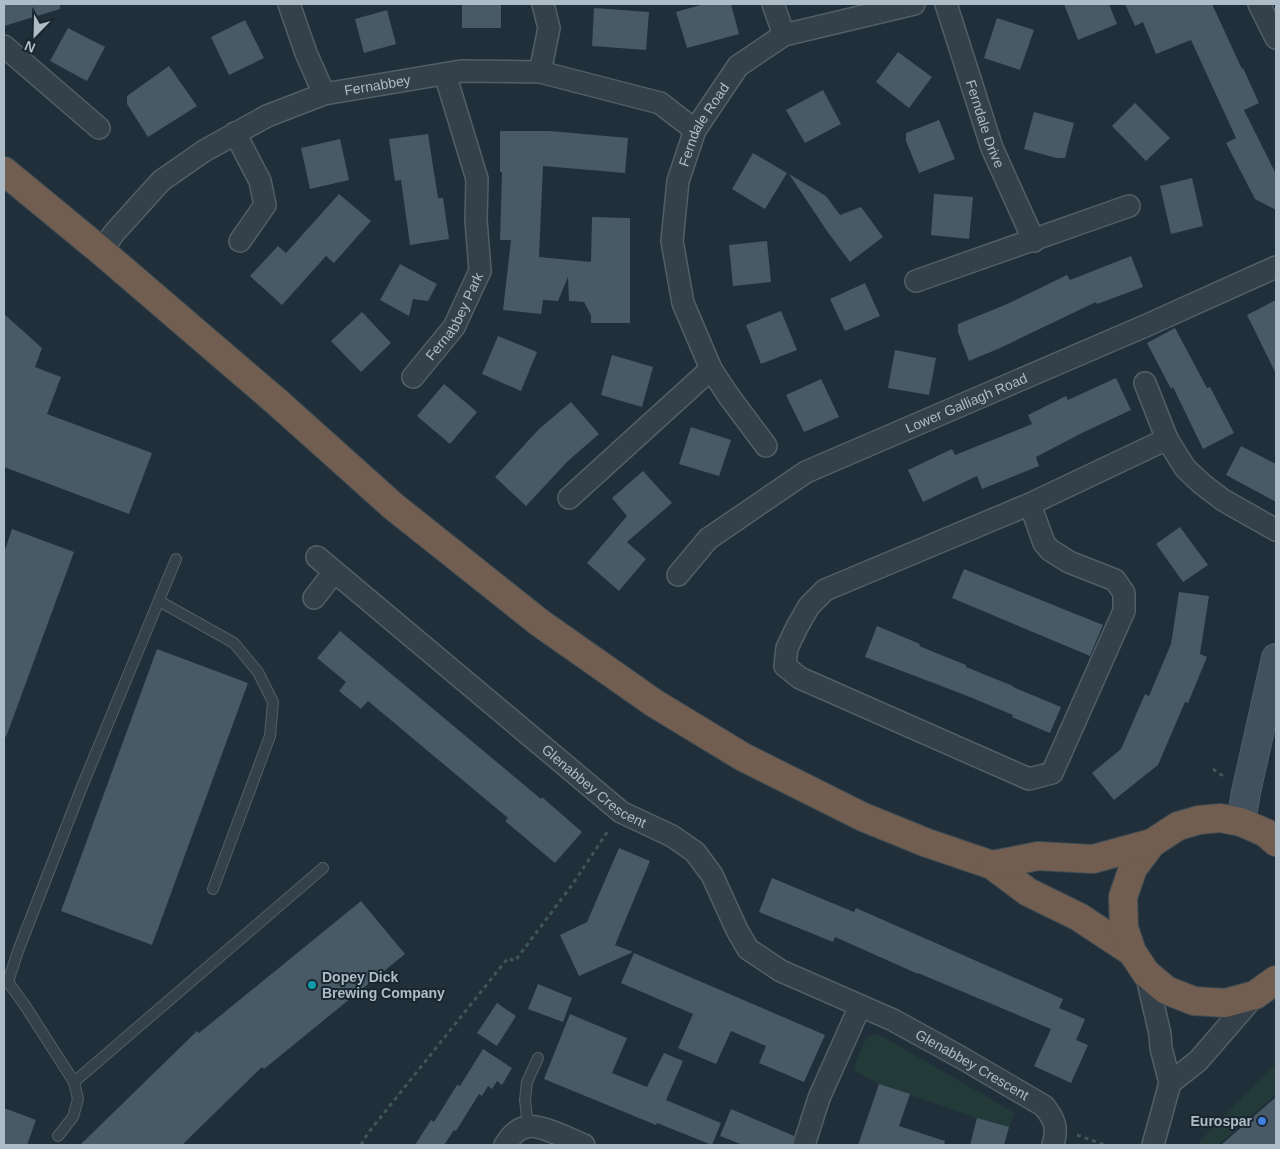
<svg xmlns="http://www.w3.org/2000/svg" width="1280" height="1149" font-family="Arial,sans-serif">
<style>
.green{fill:#223b39}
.building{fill:#485a66}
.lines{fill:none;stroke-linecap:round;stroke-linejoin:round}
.lane-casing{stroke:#515f68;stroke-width:12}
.street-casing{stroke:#515f68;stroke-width:24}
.secondary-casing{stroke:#515f68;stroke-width:30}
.highway-casing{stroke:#3e4c55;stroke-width:30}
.path{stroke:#3f5756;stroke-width:3;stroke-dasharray:4 4;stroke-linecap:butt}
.lane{stroke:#34414a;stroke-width:10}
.street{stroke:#34414a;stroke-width:21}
.secondary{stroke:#41515d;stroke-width:28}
.highway{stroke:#715e50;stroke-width:28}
.culture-dot{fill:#0f9aa8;stroke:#19262f;stroke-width:2}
.shop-dot{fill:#3f7fe0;stroke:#19262f;stroke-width:2}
.labels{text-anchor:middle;stroke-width:4;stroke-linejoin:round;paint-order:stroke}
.street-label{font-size:14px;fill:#aebcc7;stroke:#19262f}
.poi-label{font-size:14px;font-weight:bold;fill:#aebcc7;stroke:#19262f;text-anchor:start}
</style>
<rect width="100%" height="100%" fill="#202f3a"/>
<g class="green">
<polygon points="873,1034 878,1034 1015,1113 1009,1127 977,1118 879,1084 853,1070 866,1038"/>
<polygon points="1275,1064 1276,1065 1276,1094 1218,1145 1199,1145 1200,1141"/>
</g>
<g class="building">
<polygon points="4,4 60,4 60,9 4,26"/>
<rect x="462" y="4" width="39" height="24"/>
<polygon points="704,4 731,4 739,34 687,48 676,12"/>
<polygon points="1064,4 1109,4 1117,24 1078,40"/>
<polygon points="1125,4 1212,4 1242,69 1243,68 1259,103 1244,110 1276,174 1276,210 1255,199 1226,143 1236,138 1191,40 1156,54 1143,22 1135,26"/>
<polygon points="594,8 649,12 646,50 592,46"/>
<polygon points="387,10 396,44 364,53 355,19"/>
<polygon points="997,18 1034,30 1020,70 984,58"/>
<polygon points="245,20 264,58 229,75 211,37"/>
<polygon points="68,28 105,47 87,81 50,61"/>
<polygon points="898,52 932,77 909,108 876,82"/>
<polygon points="169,66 197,106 148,137 127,104 127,96"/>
<polygon points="823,90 841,124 805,143 786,110"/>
<polygon points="1135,103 1170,138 1146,161 1112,126"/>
<polygon points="1034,112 1074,123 1065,158 1056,158 1024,149"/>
<polygon points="939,120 955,159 919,173 906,141 906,133"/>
<polygon points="500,131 550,131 628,138 625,173 543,166 539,257 591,262 592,217 630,218 630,323 591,323 591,315 584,302 569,301 568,277 558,301 543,300 541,314 503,310 511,240 500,240 502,172 500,172"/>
<polygon points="428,134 438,198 443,198 449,239 410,245 401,180 395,181 389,139"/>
<polygon points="340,139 349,180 310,189 301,148"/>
<polygon points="753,153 787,173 765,209 732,189"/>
<polygon points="789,174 826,196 840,215 861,207 883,237 850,262 827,231"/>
<polygon points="1192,178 1203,226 1171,234 1160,186"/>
<polygon points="339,194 371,221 334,263 326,256 282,305 250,276 278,246 286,253"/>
<polygon points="934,194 973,197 969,239 931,235"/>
<polygon points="767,241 771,282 733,286 729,245"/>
<polygon points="1131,256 1143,287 1097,304 1096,302 1000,348 969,361 958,332 958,324 1005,305 1067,275 1070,280"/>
<polygon points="400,264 437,284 428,301 413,299 409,316 380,300"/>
<polygon points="865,283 880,316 845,331 830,299"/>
<polygon points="1276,300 1276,374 1247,315"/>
<polygon points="781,311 797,350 761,364 746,325"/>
<polygon points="362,312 391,343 361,372 331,341"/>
<polygon points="4,314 42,348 35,367 61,377 47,414 152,453 129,514 4,467"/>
<polygon points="1175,328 1207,388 1210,387 1234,433 1203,449 1173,387 1171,389 1147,343"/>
<polygon points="498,336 537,352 521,391 482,374"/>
<polygon points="895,350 936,358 929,395 888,388"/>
<polygon points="612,355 653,367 642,407 601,395"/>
<polygon points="1116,378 1131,410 1084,432 1036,457 1039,466 982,489 977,476 923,502 908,470 952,449 955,455 1032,424 1028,415 1066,396 1068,400"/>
<polygon points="821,379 839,417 804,432 786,395"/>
<polygon points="444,384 477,412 450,444 417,416"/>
<polygon points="571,402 599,434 568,461 526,506 495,477 539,429"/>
<polygon points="691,427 731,440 719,476 679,464"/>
<polygon points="1241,446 1276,464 1276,502 1226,475"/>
<polygon points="643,471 672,503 627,542 646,559 619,591 587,563 627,516 612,498"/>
<polygon points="1180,527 1208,565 1183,582 1156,544"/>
<polygon points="12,529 74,552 6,737 4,736 4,553"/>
<polygon points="964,569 1103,625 1090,656 952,598"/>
<polygon points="1179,592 1209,596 1200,654 1207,657 1188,703 1185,702 1158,765 1114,800 1092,773 1121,749 1145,694 1149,696 1171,644"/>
<polygon points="877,626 920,644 919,646 966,665 966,667 1013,686 1013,687 1061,707 1050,733 1012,717 1013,715 965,695 865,657"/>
<polygon points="340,631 541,799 542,797 582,832 555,863 505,821 508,818 368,701 361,709 339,691 346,682 317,658"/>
<polygon points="157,649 248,683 152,945 61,911"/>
<polygon points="619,848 650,861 615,945 633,952 579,976 560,935 587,922"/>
<polygon points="772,878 854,912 856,908 1063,999 1059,1008 1085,1019 1076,1040 1088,1045 1071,1083 1034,1066 1051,1029 918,973 918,974 835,937 833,942 759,912"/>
<polygon points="361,901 405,954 264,1069 262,1067 182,1145 80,1145 197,1031 199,1033"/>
<polygon points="634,953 825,1035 804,1082 759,1063 766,1046 731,1031 716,1064 678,1048 693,1014 621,983"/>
<polygon points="538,984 572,998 563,1022 528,1009"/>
<polygon points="497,1003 516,1016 497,1046 477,1033"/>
<polygon points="570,1014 627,1038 612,1073 647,1087 664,1053 683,1061 666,1100 721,1123 712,1145 657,1123 656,1125 544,1079"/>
<polygon points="483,1049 512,1068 502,1085 497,1081 492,1089 488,1086 482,1096 479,1094 456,1131 454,1130 444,1145 415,1145 431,1120 434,1122 457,1085 460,1086"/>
<polygon points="879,1084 910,1094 899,1126 945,1141 944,1145 858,1145"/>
<polygon points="1276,1097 1276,1145 1221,1145"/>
<polygon points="4,1108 36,1120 27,1145 4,1145"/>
<polygon points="731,1109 794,1136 792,1145 743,1145 720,1136"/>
<polygon points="977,1118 1009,1127 1004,1145 970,1145"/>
</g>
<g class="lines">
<defs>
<g id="lane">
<polyline points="159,601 234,643 258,672 273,702 270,736 213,889"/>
<polyline points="4,980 8,982 24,1004 74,1082 78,1099 73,1117 58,1136"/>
<polyline points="8,982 18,951 81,789 176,559"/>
<polyline points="74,1082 323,868"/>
<polyline points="528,1126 525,1100 527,1082 538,1058"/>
</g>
<g id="street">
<polyline points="289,4 306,53 324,94"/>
<polyline points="773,4 784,35"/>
<path id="s1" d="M946,4L992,148L1034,241"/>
<polyline points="1259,4 1276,38"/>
<polyline points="4,46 99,128"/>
<polyline points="540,72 549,28 543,4"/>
<polyline points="235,133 260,181 265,205 240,241"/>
<path id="s2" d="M101,251L115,232L161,181L204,151L267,116L324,94L461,71L540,72L660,103L695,130"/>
<polyline points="916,281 1129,206"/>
<path id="s3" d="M413,377L454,327L480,271L476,220L477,179L445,74"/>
<polyline points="1145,383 1167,439 1185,468 1202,484 1223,500 1276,530"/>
<path id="s4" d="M766,446L728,395L711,369L683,303L672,241L678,181L695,130L738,66L784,35L914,4"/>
<polyline points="569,498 711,369"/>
<polyline points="1030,504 1044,543 1050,550 1069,562 1115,580 1124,593 1124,611 1052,773 1029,779 800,678 785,666 787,648 797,627 809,606 825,590 1030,504 1167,439"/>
<path id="s5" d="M317,557L621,812L672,836L695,852L712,875L737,930L748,949L781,971L893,1020L962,1058L1044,1106C1055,1120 1058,1128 1053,1145"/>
<path id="s6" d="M678,575L708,539L806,472L1145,326L1276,267"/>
<polyline points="314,598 334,572"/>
<polyline points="1146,973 1160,1034 1161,1048 1170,1083 1153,1145"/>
<polyline points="1170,1083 1198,1061 1255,995"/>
<path d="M505,1145C510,1137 517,1129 526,1127C538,1123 571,1140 584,1145"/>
<polyline points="804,1145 819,1098 860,1006"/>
</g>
<polyline id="secondary" points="1241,822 1246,792 1276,658"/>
<g id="highway">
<polyline points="4,171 101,251 277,402 393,506 540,623 654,703 743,757 863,817 927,843 992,865 1028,892 1079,917 1132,952"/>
<polyline points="1152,843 1133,868 1123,897 1124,928 1132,952 1146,973 1166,990 1194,1001 1225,1003 1255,995 1276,980"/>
<polyline points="992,865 1038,856 1093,859 1152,843 1178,826 1199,820 1220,818 1241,822 1266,833 1276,842"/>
</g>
</defs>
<use href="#lane" class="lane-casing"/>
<use href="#street" class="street-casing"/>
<use href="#secondary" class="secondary-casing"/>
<use href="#highway" class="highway-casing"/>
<g class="path">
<polyline points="1213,769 1223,776"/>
<polyline points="1077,1135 1105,1145"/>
<polyline points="361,1145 368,1133 508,958 515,961 572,885 608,831"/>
</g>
<use href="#lane" class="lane"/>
<use href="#street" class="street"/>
<use href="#secondary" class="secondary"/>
<use href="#highway" class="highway"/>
</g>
<circle class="culture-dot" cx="312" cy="985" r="5"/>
<circle class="shop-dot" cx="1262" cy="1121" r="5"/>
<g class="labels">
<g class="street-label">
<text dy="5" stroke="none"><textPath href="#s2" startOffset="332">Fernabbey</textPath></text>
<text dy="5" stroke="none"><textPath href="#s1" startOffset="126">Ferndale Drive</textPath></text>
<text dy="5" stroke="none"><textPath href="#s4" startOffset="352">Ferndale Road</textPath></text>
<text dy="5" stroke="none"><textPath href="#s3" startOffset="74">Fernabbey Park</textPath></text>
<text dy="5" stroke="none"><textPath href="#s6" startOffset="340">Lower Galliagh Road</textPath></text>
<text dy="5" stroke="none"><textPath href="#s5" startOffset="360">Glenabbey Crescent</textPath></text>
<text dy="5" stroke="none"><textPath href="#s5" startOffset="845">Glenabbey Crescent</textPath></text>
</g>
<g class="poi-label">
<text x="322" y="982">Dopey Dick<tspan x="322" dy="16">Brewing Company</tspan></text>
<text x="1252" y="1126" text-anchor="end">Eurospar</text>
</g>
</g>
<rect width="1280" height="1149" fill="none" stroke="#aebcc7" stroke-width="10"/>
<g transform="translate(35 35) rotate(203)" stroke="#19262f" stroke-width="4" paint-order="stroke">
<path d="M0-4L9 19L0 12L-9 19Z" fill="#aebcc7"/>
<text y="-8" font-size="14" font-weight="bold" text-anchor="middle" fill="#aebcc7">N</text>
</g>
</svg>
